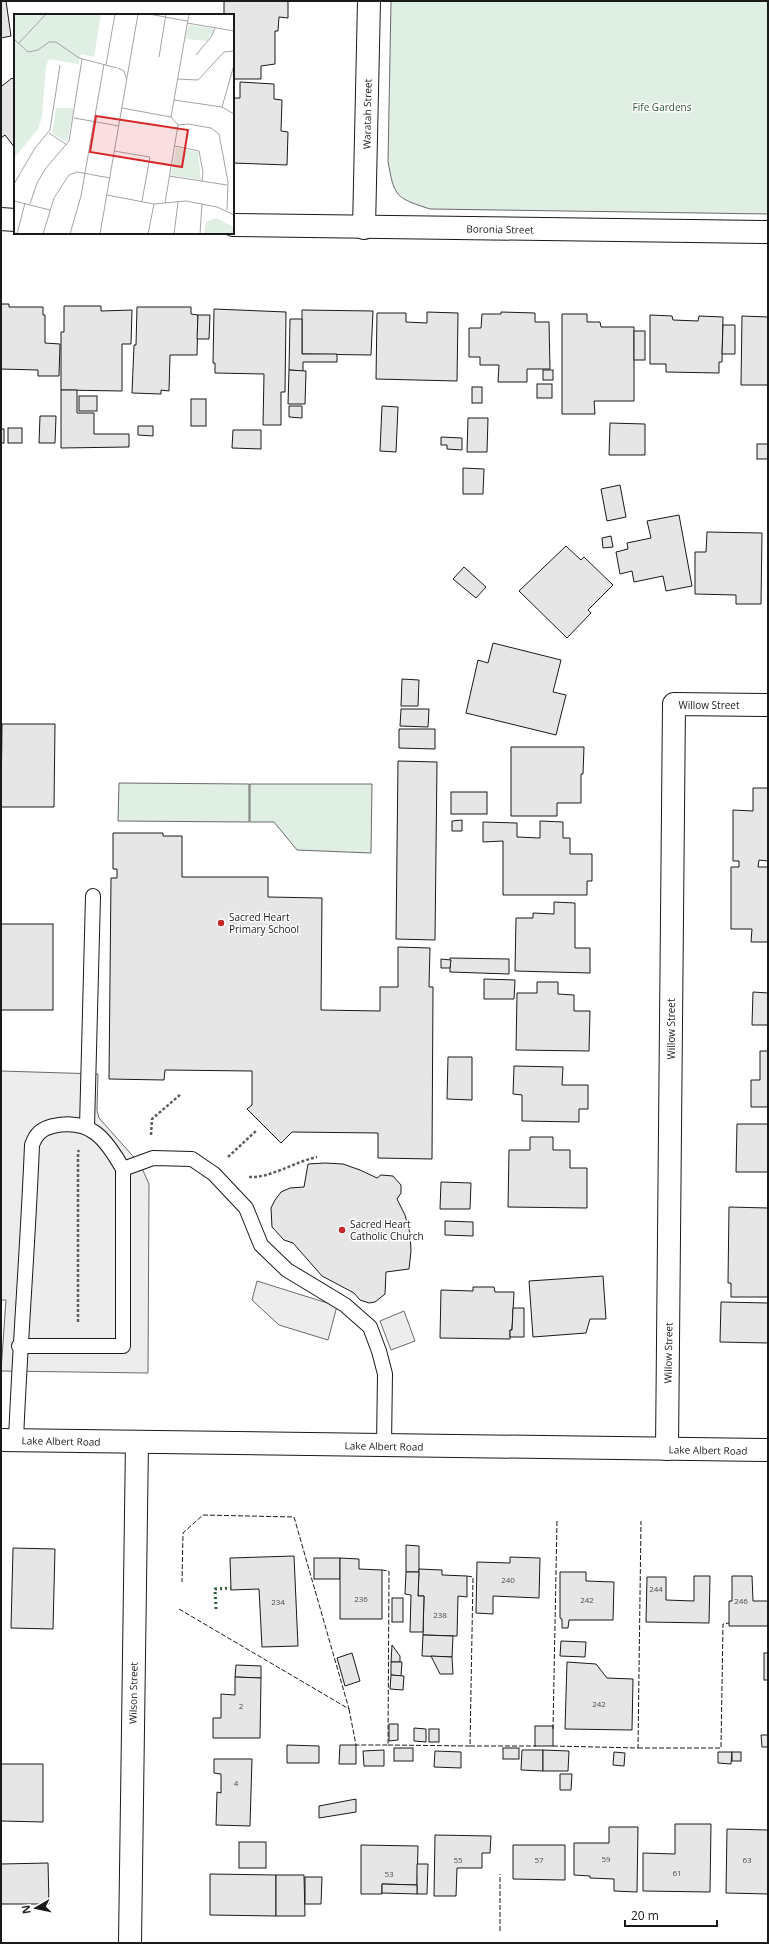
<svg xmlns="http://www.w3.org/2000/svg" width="769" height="1944" font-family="'Open Sans',sans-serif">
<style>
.green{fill:#e0efe3;stroke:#6a6a6a}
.parking{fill:#ededed;stroke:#6a6a6a}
.building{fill:#e6e6e6;stroke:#1a1a1a}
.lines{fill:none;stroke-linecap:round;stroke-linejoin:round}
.lane-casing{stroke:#1a1a1a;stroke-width:16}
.street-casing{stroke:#1a1a1a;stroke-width:24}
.secondary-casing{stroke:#1a1a1a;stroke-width:24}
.path{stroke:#5f5f5f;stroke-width:2.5;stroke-dasharray:3 2;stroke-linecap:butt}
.lane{stroke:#fff;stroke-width:14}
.street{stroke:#fff;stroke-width:22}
.secondary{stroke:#fff;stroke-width:22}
.hedge{stroke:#2b5a34;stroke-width:3;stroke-dasharray:2 3;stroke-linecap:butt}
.fence{stroke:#1a1a1a;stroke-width:1;stroke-dasharray:5 2;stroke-linecap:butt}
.poi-dot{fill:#c62828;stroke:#fff;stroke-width:1.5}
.labels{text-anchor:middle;stroke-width:3;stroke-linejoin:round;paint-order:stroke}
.number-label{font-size:8px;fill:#4d4d4d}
.park-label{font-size:10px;fill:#2b5a34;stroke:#fff}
.street-label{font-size:10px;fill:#1a1a1a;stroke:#fff}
.poi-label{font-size:10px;fill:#1a1a1a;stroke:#fff;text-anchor:start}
.inset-road{fill:none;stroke:#a3a3a3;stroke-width:1}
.view{fill:#d62828;fill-opacity:0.15;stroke:#d62828;stroke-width:2}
.inset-edge{fill:none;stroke:#1a1a1a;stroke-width:2}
</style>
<rect width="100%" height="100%" fill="#fff"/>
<g class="green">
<path d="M391,1H768V214L430,209C396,198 394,197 388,161Z"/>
<polygon points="119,783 249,784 249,822 118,821"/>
<polygon points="250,784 372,784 371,853 297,850 274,822 250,822"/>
</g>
<g class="parking">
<polygon points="1,1071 98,1074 97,1110 99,1118 140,1164 149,1184 148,1373 1,1371 6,1300 1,1300"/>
<polygon points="257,1281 337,1306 328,1340 279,1325 252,1300"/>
<polygon points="404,1311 415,1341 391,1350 380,1321"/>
</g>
<g class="building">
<polygon points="1,1 6,1 11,36 1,38"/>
<polygon points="224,1 288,1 288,18 279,17 278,31 275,31 275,64 261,66 261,79 233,79 233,15 224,15"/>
<polygon points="12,78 15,81 15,148 5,135 1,138 1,84 2,86"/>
<polygon points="240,82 274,84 274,99 282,100 281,131 288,132 287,165 233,163 233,98 240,98"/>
<polygon points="1,304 9,304 9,307 43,307 43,315 45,315 45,343 60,344 59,376 38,376 38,370 1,369"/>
<polygon points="64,306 101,306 101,311 132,310 131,344 122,344 122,391 61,390 61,332 64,332"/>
<polygon points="137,307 191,307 191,314 198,315 197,355 170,355 169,391 161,390 161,394 132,393 134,345 136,345"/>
<polygon points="214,309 286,312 285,392 281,392 281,425 263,425 264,374 215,373 215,363 213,363"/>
<polygon points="302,310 373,311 371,355 302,354"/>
<polygon points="427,312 458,313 457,381 376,379 377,313 406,313 406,322 427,323"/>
<polygon points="501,312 535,313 535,322 549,322 550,369 527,369 527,382 498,382 499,365 480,365 480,357 469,357 469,328 481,328 482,314 501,314"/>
<polygon points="562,314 587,314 587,322 600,322 601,327 634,327 634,401 594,401 595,414 562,414"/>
<polygon points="198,315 210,315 209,339 197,339"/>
<polygon points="650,315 672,316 673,320 698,321 699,316 723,317 722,362 719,362 719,373 666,372 666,364 650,364"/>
<polygon points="742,316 768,317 768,385 741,385"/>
<polygon points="290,319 302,319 302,354 337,354 337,362 303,362 303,371 289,370"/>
<polygon points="723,325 735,325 735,354 722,354"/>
<rect x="634" y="331" width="11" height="29"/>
<polygon points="289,370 306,371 305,404 288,404"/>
<rect x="543" y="370" width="10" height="10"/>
<rect x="537" y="384" width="15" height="14"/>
<rect x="472" y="387" width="10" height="16"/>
<polygon points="61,390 77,390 77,413 94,413 94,434 129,434 129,447 61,448"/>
<rect x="79" y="396" width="18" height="15"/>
<rect x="191" y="399" width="15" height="27"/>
<polygon points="289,406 302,406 302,418 289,417"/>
<polygon points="382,406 398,407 396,452 380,451"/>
<polygon points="40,416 56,416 55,443 39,443"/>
<polygon points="468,418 488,418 487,452 467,452"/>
<polygon points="610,423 645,424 645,455 609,455"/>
<polygon points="138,426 153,426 153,436 138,435"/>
<rect x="8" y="428" width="14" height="15"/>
<rect x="1" y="429" width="3" height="14"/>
<polygon points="233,430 261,430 261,449 232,448"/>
<polygon points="441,437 462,438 462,450 447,449 447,445 441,445"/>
<rect x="757" y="444" width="11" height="15"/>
<polygon points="463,468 484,469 483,494 463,494"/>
<polygon points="620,485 626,517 607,521 601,489"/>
<polygon points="679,515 692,586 666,591 663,576 634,582 632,571 620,574 616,552 628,549 627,543 651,538 647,521"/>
<polygon points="707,532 762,533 761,604 736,604 736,595 695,594 695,552 706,552"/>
<polygon points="611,536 613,547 603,548 602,538"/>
<polygon points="566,546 581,560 584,557 613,585 588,610 591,613 567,638 519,591"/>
<polygon points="464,567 486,587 476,598 453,579"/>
<polygon points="493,643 561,660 553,692 566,695 556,735 466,713 478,660 488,663"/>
<polygon points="402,679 419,680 418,706 401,706"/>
<polygon points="401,709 429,709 428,727 400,726"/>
<polygon points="2,724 55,724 54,807 1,807"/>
<polygon points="399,729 435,729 435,749 399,748"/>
<polygon points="511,747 584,747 583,774 581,774 581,803 557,803 557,816 511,816"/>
<polygon points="398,761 437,762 435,940 396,939"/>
<polygon points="753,788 768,788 768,861 759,860 758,867 768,867 768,942 751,942 752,929 731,929 731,867 739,867 739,861 733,861 733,810 753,811"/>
<rect x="451" y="792" width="36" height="22"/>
<polygon points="462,820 462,831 452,831 452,821"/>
<polygon points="540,821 563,822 563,838 570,838 570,854 592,854 592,881 587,881 587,895 503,895 503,841 483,842 483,822 517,823 517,837 540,838"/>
<polygon points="113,833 163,833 163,836 182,836 182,877 268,877 268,897 322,898 321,1010 380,1011 380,987 398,987 398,947 430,948 429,987 433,987 432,1159 378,1158 378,1133 292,1132 281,1143 247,1109 252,1105 252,1071 165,1070 164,1080 109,1079 111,878 117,878 117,869 113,869"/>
<polygon points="554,902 575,903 575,948 590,948 590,973 515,971 516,918 533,918 533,913 554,914"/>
<rect x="1" y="924" width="52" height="86"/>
<polygon points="450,958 509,959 509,974 450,972"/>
<polygon points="441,959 451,960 450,968 441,968"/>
<polygon points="484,979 515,980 514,999 484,999"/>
<polygon points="537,982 558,982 558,994 574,995 574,1011 590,1011 589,1051 516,1050 517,993 537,993"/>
<polygon points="753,992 768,993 768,1025 752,1025"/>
<polygon points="760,1051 768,1051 768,1107 751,1107 751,1080 760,1080"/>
<polygon points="448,1057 472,1057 472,1100 447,1099"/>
<polygon points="514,1066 563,1067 562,1085 588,1085 588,1109 579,1109 579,1122 522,1121 522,1095 513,1094"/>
<polygon points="737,1124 768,1124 768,1172 736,1172"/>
<polygon points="530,1137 553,1137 553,1150 570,1150 570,1168 587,1168 587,1208 508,1207 509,1150 530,1150"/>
<polygon points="325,1163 343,1164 360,1170 377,1178 381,1175 393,1176 401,1185 401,1193 397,1199 405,1215 410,1233 411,1251 409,1269 386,1272 385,1294 375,1302 369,1303 360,1300 354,1293 322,1276 293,1243 284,1240 272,1227 271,1208 275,1200 281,1192 290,1188 304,1187 308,1164"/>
<polygon points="441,1182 471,1183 470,1209 440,1209"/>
<polygon points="729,1207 768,1208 768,1297 731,1297 731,1283 728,1283"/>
<polygon points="445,1221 473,1222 473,1236 445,1235"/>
<polygon points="603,1276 606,1319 590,1319 586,1333 533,1337 529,1281"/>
<polygon points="473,1287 494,1287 495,1292 514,1292 512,1330 510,1330 510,1339 440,1338 441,1290 473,1291"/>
<polygon points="721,1302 768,1303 768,1343 720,1342"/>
<polygon points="513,1308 524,1308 524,1337 510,1337 510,1330 512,1330"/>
<polygon points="406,1545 419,1546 419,1572 406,1572"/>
<polygon points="13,1548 55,1549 53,1629 11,1628"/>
<polygon points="294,1556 298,1646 262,1647 259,1589 231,1590 230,1558"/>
<polygon points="510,1557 540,1558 539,1598 493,1596 493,1614 476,1613 477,1562 510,1563"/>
<rect x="314" y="1558" width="26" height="21"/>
<polygon points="340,1558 359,1559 359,1569 382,1570 382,1619 340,1619"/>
<polygon points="419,1569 442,1570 442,1575 467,1576 467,1597 458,1596 457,1636 423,1635 424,1596 418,1596"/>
<polygon points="406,1572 419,1572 418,1596 424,1596 423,1632 410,1632 411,1595 405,1594"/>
<polygon points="560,1572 586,1572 586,1581 614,1582 613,1620 569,1620 568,1628 562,1628 562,1619 560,1618"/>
<polygon points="694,1576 710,1576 709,1623 646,1622 647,1577 666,1577 666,1600 694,1601"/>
<polygon points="732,1576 752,1576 753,1601 768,1601 768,1626 729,1626 729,1601 732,1601"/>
<rect x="392" y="1598" width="11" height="24"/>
<polygon points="423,1635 453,1636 452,1657 422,1656"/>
<polygon points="561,1641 586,1642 585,1657 560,1656"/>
<polygon points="392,1645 400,1656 400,1662 391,1662"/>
<polygon points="352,1653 360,1681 345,1686 337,1658"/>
<rect x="764" y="1653" width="4" height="27"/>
<polygon points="431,1656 452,1657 453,1674 440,1674"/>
<polygon points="391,1662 402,1662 401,1676 391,1675"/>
<polygon points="567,1662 596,1664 607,1678 633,1679 632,1730 565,1729"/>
<polygon points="236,1665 261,1666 261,1678 235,1677"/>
<polygon points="391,1675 404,1676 403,1690 390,1689"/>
<polygon points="235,1677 261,1678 260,1738 213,1738 213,1718 221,1718 221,1694 235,1695"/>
<polygon points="389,1724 398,1724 398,1740 389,1741"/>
<rect x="535" y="1726" width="18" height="20"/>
<polygon points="414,1728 426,1729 426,1742 414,1741"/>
<rect x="429" y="1729" width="10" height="13"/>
<polygon points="761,1735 768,1735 768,1747 762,1747"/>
<polygon points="287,1745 319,1746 319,1763 287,1763"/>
<polygon points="340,1745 356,1745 356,1764 339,1764"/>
<rect x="394" y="1748" width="19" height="13"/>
<rect x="503" y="1748" width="16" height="11"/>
<polygon points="384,1750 384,1766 364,1766 363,1751"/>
<polygon points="522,1750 543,1750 543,1771 521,1770"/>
<polygon points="543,1750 569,1751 568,1771 543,1771"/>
<polygon points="435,1751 461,1752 461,1768 434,1767"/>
<polygon points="614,1752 625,1753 624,1766 613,1765"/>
<polygon points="718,1752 732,1752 731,1764 718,1763"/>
<rect x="732" y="1752" width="9" height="9"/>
<polygon points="214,1759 252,1759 250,1826 216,1825 217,1792 221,1793 221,1774 214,1773"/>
<polygon points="1,1764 43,1764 43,1822 1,1821"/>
<polygon points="560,1774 572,1774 571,1790 560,1790"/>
<polygon points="356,1799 356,1812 319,1818 319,1806"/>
<polygon points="675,1824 711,1824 710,1892 643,1891 643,1853 675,1854"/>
<polygon points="609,1827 638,1827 637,1892 614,1891 614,1879 590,1878 590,1876 574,1875 574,1843 609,1843"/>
<polygon points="727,1829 768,1830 768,1894 726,1893"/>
<polygon points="435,1835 491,1836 490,1853 482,1853 482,1868 457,1868 456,1896 434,1896"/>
<rect x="239" y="1842" width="27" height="26"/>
<polygon points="361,1845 418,1846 417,1885 382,1884 382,1894 361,1894"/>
<polygon points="513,1845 565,1845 565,1880 513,1879"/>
<polygon points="48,1863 49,1904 1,1904 1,1864"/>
<polygon points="417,1864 428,1864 427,1894 417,1894"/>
<polygon points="210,1874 276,1875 276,1916 210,1915"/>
<polygon points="276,1875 304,1875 305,1916 276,1916"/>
<polygon points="305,1877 322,1877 321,1904 305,1904"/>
<polygon points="382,1884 417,1885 417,1894 382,1893"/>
</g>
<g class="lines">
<defs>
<g id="lane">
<polyline points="87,1127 93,896"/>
<polyline points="123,1169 153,1158 192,1159 214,1174 246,1208 261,1245 287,1270 345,1305 370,1327 379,1351 385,1374 384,1445"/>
<path d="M16,1440C20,1342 28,1244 32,1145C36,1134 41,1129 53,1126C91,1118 106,1139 123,1169V1346H19"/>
</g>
<g id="street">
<polyline points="1,219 15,220"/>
<polyline points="233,225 768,232"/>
<polyline points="364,228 369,1"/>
<polyline points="667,1449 674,704 768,705"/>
<polyline points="130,1943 137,1442"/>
</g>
<polyline id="secondary" points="1,1440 768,1450"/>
</defs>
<use href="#lane" class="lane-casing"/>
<use href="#street" class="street-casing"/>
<use href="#secondary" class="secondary-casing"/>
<g class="path">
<polyline points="151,1135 152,1119 181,1094"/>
<polyline points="228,1157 257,1130"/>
<path d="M249,1177C271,1178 294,1162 317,1157"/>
<polyline points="78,1322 78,1152 79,1150"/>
</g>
<use href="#lane" class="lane"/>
<use href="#street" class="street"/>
<use href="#secondary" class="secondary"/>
<polyline class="hedge" points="216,1609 215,1589 231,1588"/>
<g class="fence">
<polyline points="179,1609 349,1709 294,1517 203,1515 183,1533 182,1582"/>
<polyline points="349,1709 356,1745 388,1745 389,1571 382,1570"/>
<polyline points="553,1729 557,1520"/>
<polyline points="388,1745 470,1746 473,1577 467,1576"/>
<polyline points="470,1746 536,1746"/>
<polyline points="553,1746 638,1748 641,1521"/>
<polyline points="638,1748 721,1748 723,1624 729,1623"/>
<polyline points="500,1931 500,1874"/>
</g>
</g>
<g class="poi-dot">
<circle cx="221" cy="923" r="4"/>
<circle cx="342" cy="1230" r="4"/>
</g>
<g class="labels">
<g class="number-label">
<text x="508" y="1583">240</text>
<text x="656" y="1592">244</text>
<text x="361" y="1602">236</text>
<text x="587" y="1603">242</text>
<text x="741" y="1604">246</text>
<text x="278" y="1605">234</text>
<text x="440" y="1618">238</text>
<text x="599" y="1707">242</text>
<text x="241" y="1709">2</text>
<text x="236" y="1786">4</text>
<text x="606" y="1862">59</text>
<text x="458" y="1863">55</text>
<text x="539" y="1863">57</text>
<text x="747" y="1863">63</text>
<text x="677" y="1876">61</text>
<text x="389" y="1877">53</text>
</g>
<g class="park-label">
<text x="662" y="111">Fife Gardens</text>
</g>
<g class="street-label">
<text transform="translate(367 114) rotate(-89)" y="4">Waratah Street</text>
<text transform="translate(500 229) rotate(1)" y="4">Boronia Street</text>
<text x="709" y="709">Willow Street</text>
<text transform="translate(671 1029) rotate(-90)" y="4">Willow Street</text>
<text transform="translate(668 1353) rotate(-89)" y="4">Willow Street</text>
<text transform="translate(61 1441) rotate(1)" y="4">Lake Albert Road</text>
<text transform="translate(384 1446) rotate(1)" y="4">Lake Albert Road</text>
<text transform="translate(708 1450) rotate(1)" y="4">Lake Albert Road</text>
<text transform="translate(133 1693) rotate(-89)" y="4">Wilson Street</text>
</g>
<g class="poi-label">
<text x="229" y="921">Sacred Heart<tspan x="229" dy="12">Primary School</tspan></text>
<text x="350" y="1228">Sacred Heart<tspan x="350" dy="12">Catholic Church</tspan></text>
</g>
</g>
<g transform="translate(14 14)">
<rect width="220" height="220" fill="#fff"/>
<path d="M0,0H87L80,43L67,40L64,50L35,45L32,52L28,103L24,115L0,144ZM175,11L198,14L199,17L193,27L171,25ZM42,94H60L53,128L38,119ZM162,134L184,138L187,166L157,161ZM202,204L220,213V220H190L192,208Z" fill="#e0efe3"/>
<path class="inset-road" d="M135,0L173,7M173,9L220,17M0,25L14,38L24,36L35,28H42L65,44L103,54M4,30L32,0M182,41L197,23L201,14M145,43L152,0M92,51L101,0M104,54L110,57L112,64M163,65L184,66L210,38L220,37M160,86L208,93L220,100M208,93L220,51M108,94L157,103L164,111M157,103L175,0M60,104L105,112M164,111L174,110L197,114L205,120L214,168L213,196M35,119L53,131M161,132L185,137L189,159L188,167M100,137L136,143L128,187M155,162L213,171M0,170L21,134L36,116L46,51M93,181L140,190L172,187L203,193L220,201M0,187L36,196M151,189L164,111M16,190L23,169L32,154L55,127L68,45M3,220L11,189M29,220L40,184L55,161L63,158L96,164M56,220L67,182L90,50M86,220L124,0M134,220L140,190M160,220L164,188M186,220L188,190"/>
<path class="view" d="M82,102L174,116L168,153L76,138Z"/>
<rect width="220" height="220" class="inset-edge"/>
</g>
<rect width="769" height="1944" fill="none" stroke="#1a1a1a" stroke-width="4"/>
<g transform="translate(36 1908) rotate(261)" stroke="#ffffff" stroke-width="3" paint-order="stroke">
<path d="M0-3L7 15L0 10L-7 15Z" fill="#1a1a1a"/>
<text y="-6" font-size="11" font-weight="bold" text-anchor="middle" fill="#1a1a1a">N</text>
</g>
<path d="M625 1920v6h92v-6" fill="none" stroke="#1a1a1a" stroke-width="2"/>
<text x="631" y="1920" font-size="12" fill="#1a1a1a" stroke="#ffffff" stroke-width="3" paint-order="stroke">20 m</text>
</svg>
